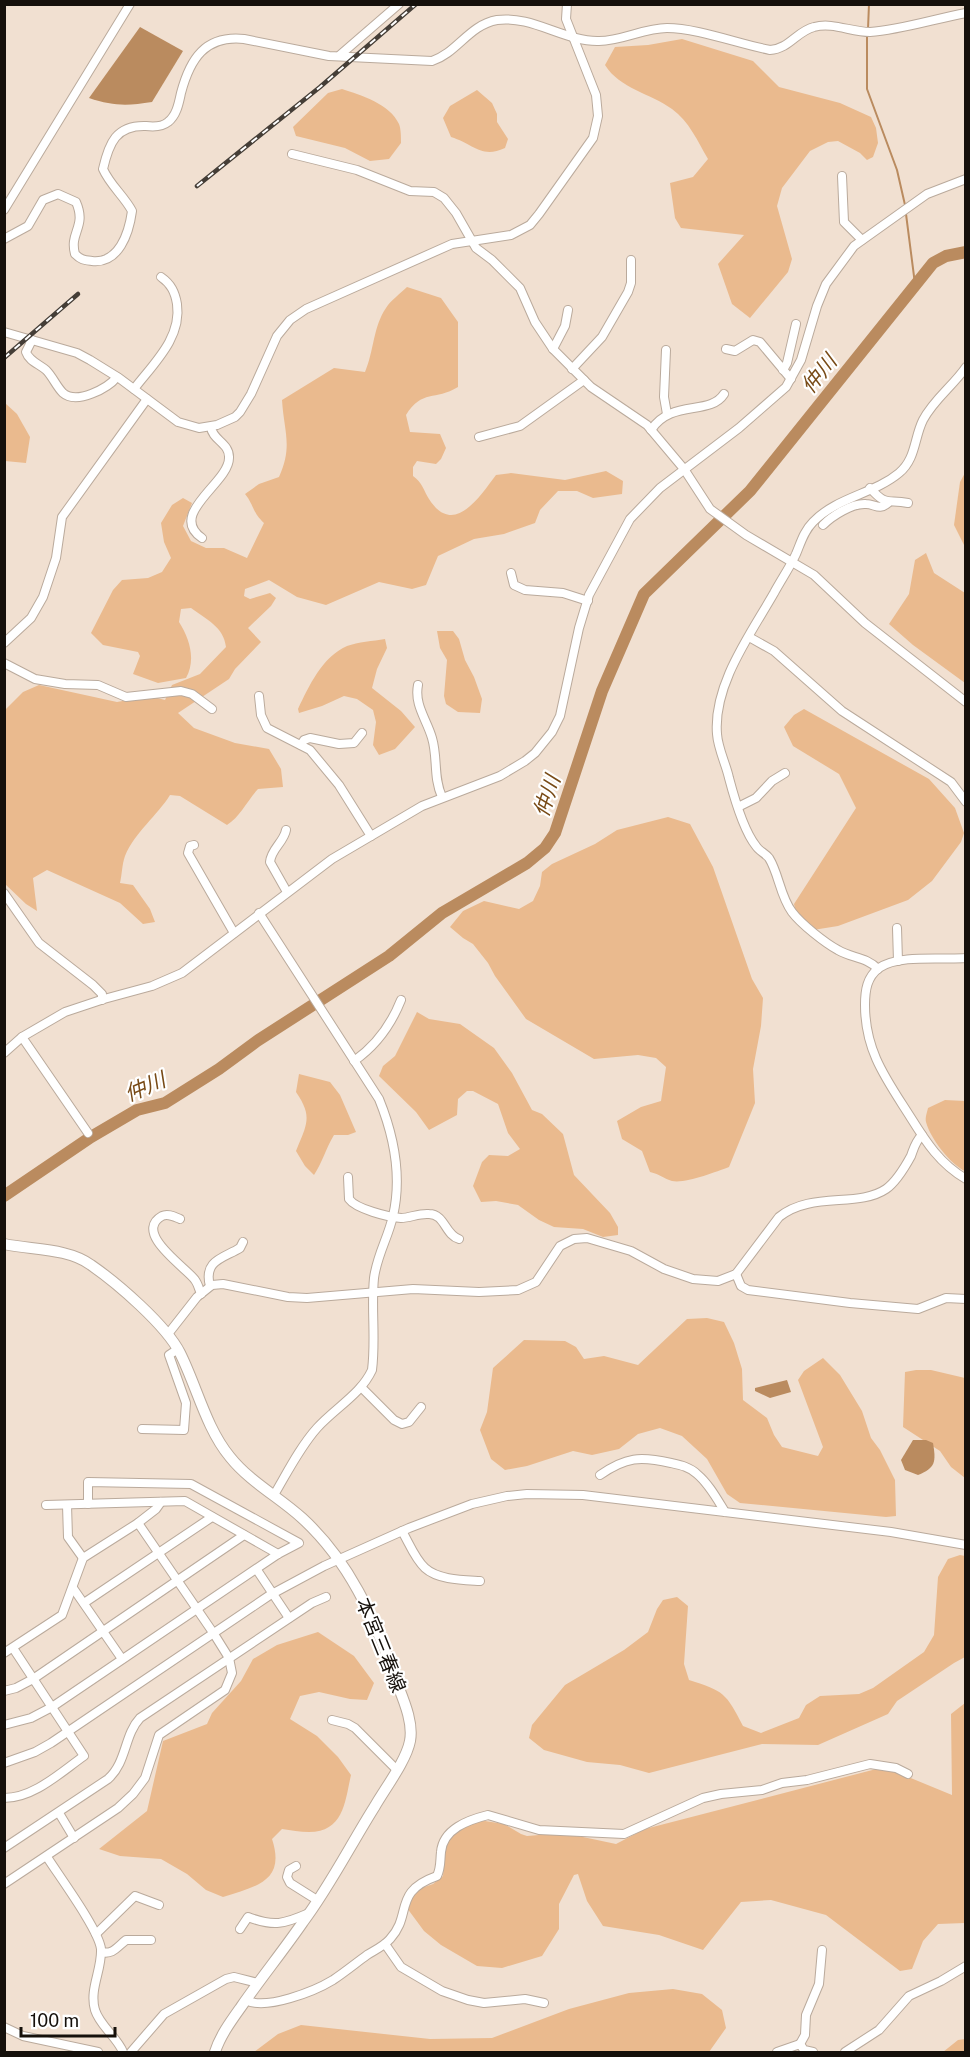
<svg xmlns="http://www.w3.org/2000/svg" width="970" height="2057" font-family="'Public Sans','Noto Sans JP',sans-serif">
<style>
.green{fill:#eaba8e}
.water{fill:#ba8b5f}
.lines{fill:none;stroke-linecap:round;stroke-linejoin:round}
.stream{stroke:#ba8b5f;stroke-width:2}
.river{stroke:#ba8b5f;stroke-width:12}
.minor-casing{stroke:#baaa9c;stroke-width:10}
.major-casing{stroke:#baaa9c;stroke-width:12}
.minor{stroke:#fff;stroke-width:8}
.major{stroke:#fff;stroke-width:10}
.rail-casing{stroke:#453e37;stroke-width:4.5}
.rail{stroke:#fff;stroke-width:2;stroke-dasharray:7;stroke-linecap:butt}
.labels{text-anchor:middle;stroke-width:4.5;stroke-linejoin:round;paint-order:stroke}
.street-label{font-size:20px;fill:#15100b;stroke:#fff}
.water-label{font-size:21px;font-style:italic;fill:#784a16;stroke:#fff}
</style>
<rect width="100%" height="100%" fill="#f1e0d1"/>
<g class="green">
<path d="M682,39L753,61L779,87L840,103L871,117L876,128L878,143L873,157L867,160L860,153L838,141L828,142L810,151L782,188L777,206L792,259L788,272L750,318L732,304L718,264L744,235L681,228L675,218L670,183L693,177L708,159C698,142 689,121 672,109C650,93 620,89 605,65L615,47L648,45Z"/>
<path d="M342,89C361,95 390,104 399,124C401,129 401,137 401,143L389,159L370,161L345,148L296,136L293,127L328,93Z"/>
<path d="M477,90L492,103L497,114V122L508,139L505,148C481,159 474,144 451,137L443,118L450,106Z"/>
<path d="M407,287L441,298L458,322V387C435,401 422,389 406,415L410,432L440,434L446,448L441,459L436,464L417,461L413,467V476C422,482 424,491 429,499C454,538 480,496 496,475L511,473L565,480L606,471L623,481L622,494L593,498L577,491H558L540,510L535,523L504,534L474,539L438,556L426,585L412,589L379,582L326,605L297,597L269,580L245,589L244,596L250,599L270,593L276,598L271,606L248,628L261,642L235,669L229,679L178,713L194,728L235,743L269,749L281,769L283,787L258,789C247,801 240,817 227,825L180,796L170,795C157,816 135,832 125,856C122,864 122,875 120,883L133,885L150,909L155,922L143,924L120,903L47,870L33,878L37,911L26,904L5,884V710L23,692L39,685L117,702L150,696L165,700L172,685L200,674L226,647C224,627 206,619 191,608L181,609L179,622C190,639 196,660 186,678L158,683L133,674L140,656L138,652L103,645L91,633L113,590L122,580L148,578L162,572L171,558L164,542L161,523L172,505L183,498L192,503L183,526L191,541L206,548H224L247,558L264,523C252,512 254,505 245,494L259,484L279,477C293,446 284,432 282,400L334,368L365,372C374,351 373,327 386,308C391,300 400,294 407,287Z"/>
<polygon points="5,403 17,414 30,437 26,463 5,461"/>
<polygon points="965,473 965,547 954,525 960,482"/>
<polygon points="926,553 934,573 965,593 965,683 913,645 889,624 909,594 915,560"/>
<polygon points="437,631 453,631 459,639 465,660 474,677 482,699 480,713 458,712 446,704 444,696 447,660 440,648"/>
<path d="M385,639L387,648L377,669L372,688L401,711L415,727L395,749L379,755L373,745L376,722L373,710L357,699L344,696L322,706L299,713L298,709C309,686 322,657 347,646C358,642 373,641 385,639Z"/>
<polygon points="804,709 929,779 955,808 964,833 961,842 932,881 908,900 838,926 813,930 797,916 794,904 856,808 839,774 793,746 784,727 794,715"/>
<path d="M668,817L690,824L713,867L752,979L763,998L761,1026L753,1069L755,1103L729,1167C715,1172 685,1184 672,1181C664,1179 660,1174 650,1172L642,1151L622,1139L617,1121L641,1107L661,1101L666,1067L656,1058L638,1055L594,1059L526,1019L495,976L488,963L473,944L463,938L450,927L463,911L484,901L519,909L533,901L540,886L542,872L552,864L595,844L617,830Z"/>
<polygon points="417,1012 429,1019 460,1024 494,1048 512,1073 532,1110 542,1114 563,1134 574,1175 610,1213 618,1227 618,1235 603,1237 583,1229 554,1227 539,1220 518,1205 496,1201 481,1202 473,1186 482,1162 489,1155 508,1156 520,1149 508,1133 498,1104 473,1091 467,1091 458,1099 457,1115 429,1130 416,1112 379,1076 383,1066 395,1056"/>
<path d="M299,1074L330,1082L340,1095L356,1132L348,1135H334C326,1148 322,1163 314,1175L305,1166L296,1151C307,1124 313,1117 296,1092Z"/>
<path d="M945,1100L965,1101V1171C951,1165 930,1138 926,1122C925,1117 927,1113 928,1108Z"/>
<polygon points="707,1318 724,1322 734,1343 742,1369 743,1400 767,1418 774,1435 782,1447 818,1456 823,1447 798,1380 804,1371 823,1358 840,1375 862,1411 871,1438 880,1450 895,1480 896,1516 886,1517 740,1503 727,1494 707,1459 682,1436 660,1428 638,1434 619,1449 592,1455 573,1451 527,1466 505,1470 491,1459 480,1430 487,1412 493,1368 524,1340 565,1341 576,1347 584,1359 604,1356 638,1365 687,1319"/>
<polygon points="916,1370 931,1370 965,1378 965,1478 951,1467 940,1451 903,1427 905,1372"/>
<path d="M960,1555L965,1556V1657L954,1663L897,1701L888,1714L818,1745L762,1744L649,1773L620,1765L587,1762L544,1750L529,1738L532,1725L565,1685L624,1650L648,1632L657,1609L663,1600L677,1597L688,1606L684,1664L689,1680C724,1691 726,1693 743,1726L761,1733L799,1718L806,1705L820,1696L859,1694L873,1688L924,1652L934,1635L938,1577L948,1559Z"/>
<path d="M318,1632L354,1656L374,1683L367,1700L350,1699L319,1692L300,1696L290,1719L317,1736L338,1757L351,1775C345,1801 344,1832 309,1832C300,1832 291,1830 282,1829L272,1839C286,1882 256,1886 223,1897L206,1890L187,1874L161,1859L120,1856L99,1849L147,1811L163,1741L207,1724L212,1713L241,1681L253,1659L277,1645Z"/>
<polygon points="965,1703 965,1923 938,1924 923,1941 912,1969 900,1971 826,1915 771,1900 741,1902 703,1950 659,1935 603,1926 587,1901 578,1874 574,1875 559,1904 559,1929 542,1956 502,1968 477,1966 441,1945 424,1931 407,1908 413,1891 433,1884 443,1876 445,1846 460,1822 485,1821 504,1824 521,1834 527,1836 564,1833 616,1844 645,1829 884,1767 952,1795 951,1714"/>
<polygon points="673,1989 702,1994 722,2010 726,2028 709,2052 254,2052 278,2034 301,2025 430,2039 492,2038 569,2009 629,1993"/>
<polygon points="965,2039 965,2052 943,2052 958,2040"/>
</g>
<g class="water">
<path d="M140,27L183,51L152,102C127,106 113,106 89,98Z"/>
<polygon points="787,1380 791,1392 770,1398 755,1391 755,1388"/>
<path d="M913,1440H926L933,1443C936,1461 936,1468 918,1475L905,1470L901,1460Z"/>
</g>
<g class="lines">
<g class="stream">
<polyline points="868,29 869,4"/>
<polyline points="867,34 867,89 897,170 905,205"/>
<polyline points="906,214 915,284"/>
</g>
<polyline class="river" points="4,1196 91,1137 137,1110 165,1103 219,1069 257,1041 389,956 442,913 527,863 545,848 555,833 602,691 644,594 750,491 933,263 946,256 966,252"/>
<defs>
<g id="minor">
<polyline points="340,55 399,4"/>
<polyline points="292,154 357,170 410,191 434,192 444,198 456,213 476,248 492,260 520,288 535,322 553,349 591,387 647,425 684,469 710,509 746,535 814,575 865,623 966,702"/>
<polyline points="842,176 844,222 862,240"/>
<polyline points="4,210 130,4"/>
<path d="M4,239L28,226L43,200L58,194L76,202C87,227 69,232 75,254C81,260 84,260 92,261C119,264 129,233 132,211C124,196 110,185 103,169C109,143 116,125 146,126C154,127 162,127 168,122C177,115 179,102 181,93C190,59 205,35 244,39L329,56L432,61C457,53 469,25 497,20C532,15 565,42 599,41C622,41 644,28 667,28C697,28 739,44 770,50C789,49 797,31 814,27C833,22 851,32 870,32C901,30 934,19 966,13"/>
<polyline points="4,332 77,353 90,360 119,378 178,422 199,428 217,425 235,417 240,412 251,394 277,336 290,320 306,309 452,244 511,235 530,225 539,214 593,138 598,116 596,95 566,19 567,4"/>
<path d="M32,340L26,352C29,361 39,364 46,370C53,377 56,386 63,393C77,405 108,388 117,377"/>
<polyline points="553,349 565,326 568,310"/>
<polyline points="726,349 735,351 753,340 760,342 791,379"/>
<polyline points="666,350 664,397 667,414"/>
<polyline points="572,369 602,337 628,292 631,283 631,260"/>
<polyline points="783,370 787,363 796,324"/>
<path d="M134,389C153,364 182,338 177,304C175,292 171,284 161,277"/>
<path d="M651,430C671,399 710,416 724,394"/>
<polyline points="479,437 520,426 584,380"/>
<path d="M870,488C887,507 887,499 908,503"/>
<path d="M823,525C832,516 852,503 866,504C875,504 879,511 888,503"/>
<path d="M202,538C167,514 229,483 229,458C230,443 212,440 211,427"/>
<polyline points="511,573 514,585 525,590 563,593 588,601"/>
<polyline points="749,637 774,651 842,711 951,782 966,802"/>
<polyline points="4,643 31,618 43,597 56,558 62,517 147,399"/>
<polyline points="4,663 35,679 65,684 98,685 126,697 181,691 192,694 212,709"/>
<path d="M418,685C414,705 427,720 432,738C438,758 433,777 442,797"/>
<polyline points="259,696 261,715 267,728 310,750 339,785 371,836"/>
<polyline points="301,745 304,740 310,738 339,744 354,743 362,733"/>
<polyline points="738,807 756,798 772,781 785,773"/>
<path d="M286,830C284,842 271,849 270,862L287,892"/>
<polyline points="194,845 190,846 188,853 234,933"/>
<polyline points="4,893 39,943 93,985 102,994 102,1000"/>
<path d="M259,913L379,1099C394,1136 402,1177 393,1216C388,1238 377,1255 374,1278C371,1308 376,1339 372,1370C361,1394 335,1408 317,1428C300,1447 287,1473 274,1495"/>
<polyline points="897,928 898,961"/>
<path d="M966,958C942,960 899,954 879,968C867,977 865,990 865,1005C865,1052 887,1080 911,1118C926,1142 940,1164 966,1179"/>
<path d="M878,969C867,957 851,958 838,950C825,943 801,924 792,912C780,896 779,874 769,858C765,853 759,851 756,846C744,831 734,797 729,778C726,764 718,749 717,734C713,685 750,635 774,593C781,580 790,567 796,554C801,542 804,531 813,522C837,497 874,494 899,473C916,459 914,438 923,420C934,399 953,386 966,367"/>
<polyline points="22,1037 88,1133"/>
<polyline points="4,1053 22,1037 65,1012 104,999 152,986 182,973 332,859 422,806 500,776 525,761 535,753 552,732 560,716 579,628 589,595 630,519 660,488 739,428 786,387 801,360 817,306 826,284 854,246 927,194 966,179"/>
<path d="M354,1061C377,1045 391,1025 401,1000"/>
<path d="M348,1177L349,1199C356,1209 388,1217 401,1218C410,1218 419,1213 429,1214C445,1214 445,1235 459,1239"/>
<path d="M180,1219C175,1217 168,1213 162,1216C132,1233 188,1269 195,1280C198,1284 199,1289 201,1294"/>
<polyline points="736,1274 741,1286 748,1290 850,1303 918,1309 946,1298 966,1299"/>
<path d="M210,1286C203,1260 224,1258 240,1248L243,1242"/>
<path d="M168,1334L197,1297L212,1285L223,1284L288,1297L307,1298L413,1289L479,1292L518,1290L536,1282L560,1246L574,1239L587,1238L631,1251L664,1269L693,1279L718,1281L736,1274L779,1217C811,1191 858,1208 886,1189C896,1182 905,1167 911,1156C914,1148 915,1142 922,1135"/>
<polyline points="361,1387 394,1420 402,1424 409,1422 421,1407"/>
<polyline points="142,1429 184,1430 186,1403 169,1355 178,1349"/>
<path d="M600,1475C626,1457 640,1456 671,1463C680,1465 690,1467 697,1474C709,1484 717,1499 725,1512"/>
<polyline points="46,1505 185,1501 278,1554"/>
<polyline points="67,1505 68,1537 83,1558"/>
<polyline points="138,1523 156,1509 161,1502"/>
<path d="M402,1531C409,1543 415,1559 425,1568C438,1580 464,1580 480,1581"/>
<polyline points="257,1570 289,1618"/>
<polyline points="73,1588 122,1659"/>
<polyline points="84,1603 212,1517"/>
<polyline points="4,1653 62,1615 83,1558 138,1523 214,1634 229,1658 232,1673 225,1690 159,1735 145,1778 133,1794 118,1808 4,1884"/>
<polyline points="4,1691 16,1688 33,1679 244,1535"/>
<polyline points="332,1720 348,1724 355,1728 396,1769"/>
<polyline points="4,1725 31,1718 52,1707 278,1554 299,1543 191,1484 88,1482 88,1504"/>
<polyline points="4,1763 35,1752 51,1743 270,1595 324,1566 409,1528 472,1504 507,1496 527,1494 583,1495 891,1532 966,1545"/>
<path d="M4,1798C34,1798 61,1772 84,1756L13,1648"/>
<polyline points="59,1813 74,1838"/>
<path d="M4,1848L108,1779C127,1762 124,1735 140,1718L312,1603L326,1597"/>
<path d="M47,1857C59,1876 99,1930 101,1949C102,1970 89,1989 95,2010C100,2026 117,2037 123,2052"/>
<polyline points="296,1866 289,1870 287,1877 290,1883 317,1900"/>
<path d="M240,1929L248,1917C274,1927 284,1924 309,1913"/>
<polyline points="96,1934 135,1896 159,1905"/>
<polyline points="385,1944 401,1967 442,1991 468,2000 484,2003 525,1999 544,2003"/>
<path d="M101,1952C113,1955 117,1947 126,1940H151"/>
<path d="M246,2000C265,2011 315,1991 333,1980C345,1972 356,1963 367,1955C375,1950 384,1946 390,1939C413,1914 392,1892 437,1876C441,1868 440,1861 441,1852C443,1829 468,1820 488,1815L539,1830L624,1834L703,1798L721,1794L762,1790L782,1783L807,1780L870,1764L896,1768L908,1774"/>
<polyline points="4,2027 23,2036 98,2052"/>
<polyline points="800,2044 805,2035 806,2015 819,1984 822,1950"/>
<polyline points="131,2052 164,2014 226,1979 234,1977 258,1983"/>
<polyline points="777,2052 800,2044 804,2050 813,2052"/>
<polyline points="845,2052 879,2030 909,1996 941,1981 966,1966"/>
</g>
<path id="major" d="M4,1244C32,1250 68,1248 91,1265C117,1283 166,1325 180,1353C197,1387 206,1428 230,1457C250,1482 279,1497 302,1518C349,1561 374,1617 394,1675C401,1695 414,1720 410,1741C406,1761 386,1787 375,1806C351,1844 330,1886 303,1922C283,1951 261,1978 241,2007C231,2021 220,2036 215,2052"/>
</defs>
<use href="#minor" class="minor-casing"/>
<use href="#major" class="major-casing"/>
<use href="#minor" class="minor"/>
<use href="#major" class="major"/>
<defs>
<g id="rail">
<polyline points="197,186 320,87 416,4"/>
<polyline points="4,358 78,294"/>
</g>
</defs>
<use href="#rail" class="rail-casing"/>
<use href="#rail" class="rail"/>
</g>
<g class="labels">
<g class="street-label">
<text transform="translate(381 1645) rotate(68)" y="7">本宮三春線</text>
</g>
<g class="water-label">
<text transform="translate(819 374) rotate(-51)" y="7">仲川</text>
<text transform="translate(547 796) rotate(-72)" y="7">仲川</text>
<text transform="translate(145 1087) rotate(-23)" y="7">仲川</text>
</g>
</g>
<rect width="970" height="2057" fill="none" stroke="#15100b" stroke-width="12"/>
<path d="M21 2027v9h94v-9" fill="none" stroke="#15100b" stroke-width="3"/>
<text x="30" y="2027" font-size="18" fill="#15100b" stroke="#ffffff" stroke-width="4.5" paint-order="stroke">100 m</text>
</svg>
